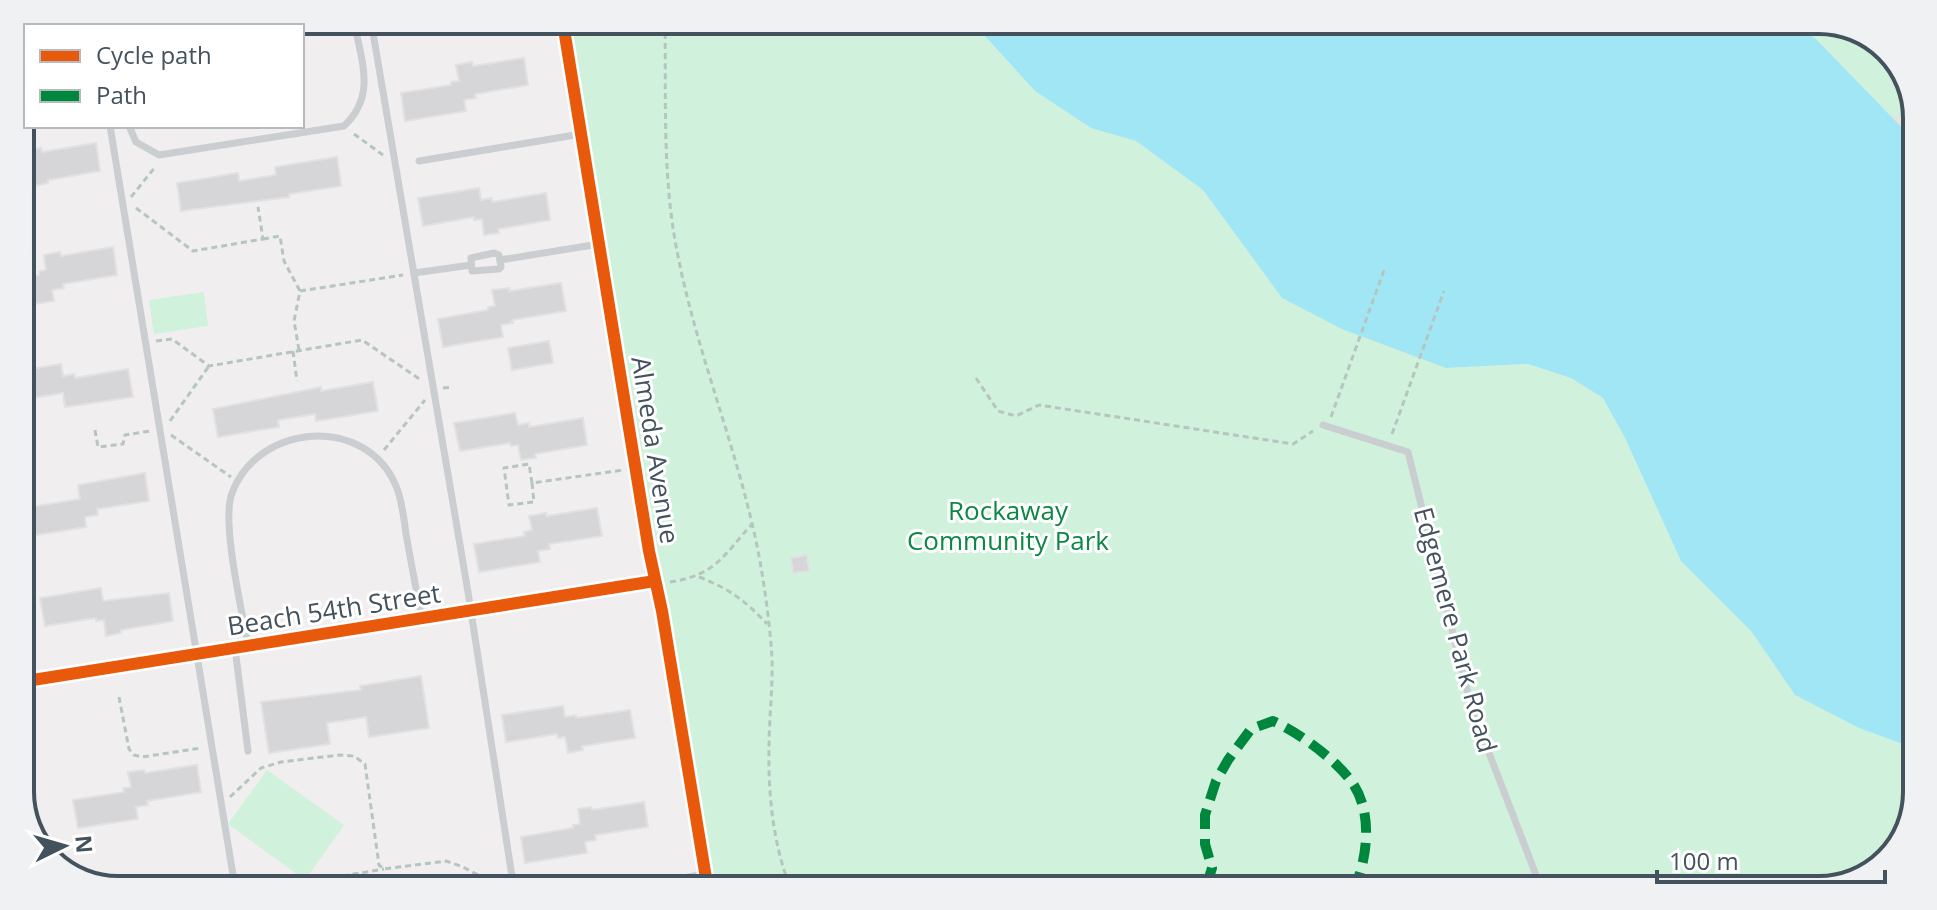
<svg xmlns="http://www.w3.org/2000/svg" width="1937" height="910" font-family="'Open Sans',sans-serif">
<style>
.green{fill:#d0f1db}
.sand{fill:#e8e3dd}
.water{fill:#a1e6f4}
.building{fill:#d6d6d9;stroke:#e1e0e2;stroke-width:2}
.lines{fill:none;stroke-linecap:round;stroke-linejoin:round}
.path{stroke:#b6c5bf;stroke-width:3;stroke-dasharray:6 4;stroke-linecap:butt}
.service{stroke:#caced0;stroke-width:7}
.minor{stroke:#caced0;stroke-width:14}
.primary{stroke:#c6cace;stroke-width:22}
.quiet{stroke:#00873e;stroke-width:10;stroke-dasharray:20 10;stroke-linecap:butt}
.cycleway-casing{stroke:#fff;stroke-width:17}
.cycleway{stroke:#e8590c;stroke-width:12}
.labels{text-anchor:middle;stroke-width:6;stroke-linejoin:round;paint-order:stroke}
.street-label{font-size:26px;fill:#44525d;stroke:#fff}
.park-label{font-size:26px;fill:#0c8744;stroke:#fff}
.rim{fill:none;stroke:#44525d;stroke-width:4}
</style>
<rect width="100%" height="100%" fill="#f0eeef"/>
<g class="green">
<polygon points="563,23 965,25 984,35 1035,91 1091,128 1136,141 1203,190 1282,298 1446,368 1528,364 1571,378 1603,398 1625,438 1681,561 1753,632 1795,695 1859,728 1908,746 1907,835 1873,874 1819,890 707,884"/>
<polygon points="1803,30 1862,30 1900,63 1917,112 1916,142 1816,39"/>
<polygon points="204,292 208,326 154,334 149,300"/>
<polygon points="267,770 344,825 305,880 228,824"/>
</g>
<polygon class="sand" points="1889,115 1911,120 1917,117 1916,208"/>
<polygon class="water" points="965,25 1803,30 1816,39 1916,142 1908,746 1859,728 1795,695 1752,632 1681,561 1625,438 1603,398 1571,378 1528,364 1446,368 1342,329 1282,298 1203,190 1136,141 1091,128 1035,91 984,35"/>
<g class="building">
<polygon points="524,58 528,85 475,94 476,98 464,100 466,111 405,121 401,93 451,85 451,82 459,81 456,65 472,62 473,66"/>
<polygon points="26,126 31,150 41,148 42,152 96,143 100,171 48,180 48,183 33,186 30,170 23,171 20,168 20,127"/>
<polygon points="337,157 341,186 289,194 289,197 181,211 177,183 238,173 239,181 276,175 275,167"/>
<polygon points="479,188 481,200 492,198 492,202 546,193 550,220 498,229 499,233 484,235 482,219 474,220 474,217 423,226 418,198"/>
<polygon points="113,247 117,275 63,284 64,288 52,290 54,301 20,306 20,278 39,275 39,271 46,270 44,255 60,252 61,256"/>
<polygon points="561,283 566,311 512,320 513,323 501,325 503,337 443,347 438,319 488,310 488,307 495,306 492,290 509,288 509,291"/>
<polygon points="549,341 553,363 512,370 508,348"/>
<polygon points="61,364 63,376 74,374 75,378 128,369 133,397 65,407 63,393 20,400 20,371"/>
<polygon points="373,382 378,411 316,421 315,414 278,420 279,427 218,437 213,409 321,387 321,391"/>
<polygon points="515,413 518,425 529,423 529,427 583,418 587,445 535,454 536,458 521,460 518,445 511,446 510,443 460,451 454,423"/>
<polygon points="145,473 149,501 97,509 98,515 85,517 86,527 30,536 25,508 80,499 78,485"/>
<polygon points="597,508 602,536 549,544 550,549 538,551 540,562 479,572 474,544 525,536 524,532 532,530 529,516 546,513 546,516"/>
<polygon points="807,555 809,571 793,573 791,558"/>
<polygon points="101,588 103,601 169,593 173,621 121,630 121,633 106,636 104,620 96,621 96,618 45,626 40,598"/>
<polygon points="421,676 429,728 369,737 366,717 327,723 330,744 269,753 261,702 361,690 360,686"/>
<polygon points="563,706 565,717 576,715 576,718 630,710 635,738 582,746 583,750 568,753 565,737 558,738 557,734 506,742 502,715"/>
<polygon points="197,765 201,792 147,801 148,805 136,807 138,819 78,828 73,800 124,792 123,788 131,787 128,772 144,770 145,773"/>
<polygon points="644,802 648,827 595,835 596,840 585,842 587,853 525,863 521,837 573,828 573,825 580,824 578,809 591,807 592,810"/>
</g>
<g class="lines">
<g class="path">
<path d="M665,23C666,92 663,160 673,228C691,344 741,452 761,567C766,596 770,628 772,657C773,687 769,718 769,748C768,792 773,843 789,884"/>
<polyline points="354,134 383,155"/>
<polyline points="131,197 156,166"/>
<polyline points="136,208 193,251 263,239 258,207"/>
<polyline points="25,222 28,245"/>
<polyline points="20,223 25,222 22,203"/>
<polyline points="263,239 280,236 284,261 300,291"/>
<polyline points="156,341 172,339 209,366 362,340 421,380"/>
<polyline points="299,350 294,321 300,291 403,275"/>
<polyline points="293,351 297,381"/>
<polyline points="976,378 998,411 1016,416 1039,405 1293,444 1313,431"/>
<polyline points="443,388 453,387"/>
<polyline points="1331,417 1384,270"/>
<polyline points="170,421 209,366"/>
<polyline points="95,430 98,447 123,444 125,435 150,431"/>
<polyline points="1392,434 1444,291"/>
<polyline points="171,435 231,477"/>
<polyline points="384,450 425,400"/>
<polyline points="532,483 534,502 509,505 504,468 529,464 532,483 623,470"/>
<path d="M699,577C728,588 746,601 767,624"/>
<path d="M670,582C716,575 723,556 752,524"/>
<polyline points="119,697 129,749 134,755 142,757 201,748"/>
<polyline points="230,797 261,768 281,762 339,755 354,756 365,764 379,865 384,869 446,861 463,867 491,882"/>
<polyline points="313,881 384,869"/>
</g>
<g class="service">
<polyline points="371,21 468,592 513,883"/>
<polyline points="112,23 113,26"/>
<polyline points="110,126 234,881"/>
<path d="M129,126L136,142L159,155L344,126C377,95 361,61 354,21"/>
<polyline points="419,161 581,134"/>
<polygon points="494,253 499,255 501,267 499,269 472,271 471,258"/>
<polyline points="500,260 599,244"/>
<polyline points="414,273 471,265"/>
<polyline points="1323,425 1408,452 1471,706 1541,888"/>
<path d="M248,645C242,611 221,521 232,493C258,423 366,414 396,486C402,500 404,518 406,534C411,562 416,590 422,618"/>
<polyline points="235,648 248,751"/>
<polyline points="655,883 705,874"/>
</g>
<g class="minor">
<polyline points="563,23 649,551 662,611 707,884"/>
<polyline points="20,682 655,581"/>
</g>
<polyline class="primary" points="20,778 28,820"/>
<path class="quiet" d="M1206,887L1212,868L1205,844V815L1216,781L1228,760L1251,729L1273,721C1298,732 1335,759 1351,781C1373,810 1368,856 1355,887"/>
<defs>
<g id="cycleway">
<polyline points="563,23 649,551 662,611 707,884"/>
<polyline points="20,682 655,581"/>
</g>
</defs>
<use href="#cycleway" class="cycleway-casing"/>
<use href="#cycleway" class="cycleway"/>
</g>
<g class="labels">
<g class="street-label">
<text transform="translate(655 450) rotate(81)" y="9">Almeda Avenue</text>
<text transform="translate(334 610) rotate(-9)" y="9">Beach 54th Street</text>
<text transform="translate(1455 630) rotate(75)" y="9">Edgemere Park Road</text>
</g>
<g class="park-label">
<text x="1008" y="520">Rockaway<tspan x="1008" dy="30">Community Park</tspan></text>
</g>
</g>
<path d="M0 0H1937V910H0ZM118 34H1819A84 84 0 0 1 1903 118V792A84 84 0 0 1 1819 876H118A84 84 0 0 1 34 792V118A84 84 0 0 1 118 34Z" fill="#f0f1f2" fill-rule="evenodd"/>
<path class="rim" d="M118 34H1819A84 84 0 0 1 1903 118V792A84 84 0 0 1 1819 876H118A84 84 0 0 1 34 792V118A84 84 0 0 1 118 34Z"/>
<rect x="24" y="24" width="280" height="104" fill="#ffffff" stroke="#b4babe" stroke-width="2"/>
<rect x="40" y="50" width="40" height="12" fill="#e8590c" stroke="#b4babe" stroke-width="2"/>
<text x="96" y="64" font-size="24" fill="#44525d">Cycle path</text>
<rect x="40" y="90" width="40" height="12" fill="#00873e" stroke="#b4babe" stroke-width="2"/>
<text x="96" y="104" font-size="24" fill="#44525d">Path</text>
<g transform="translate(64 846) rotate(85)" stroke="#ffffff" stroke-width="6" paint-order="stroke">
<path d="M0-6L14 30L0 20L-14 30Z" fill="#44525d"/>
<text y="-12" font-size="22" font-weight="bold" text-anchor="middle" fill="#44525d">N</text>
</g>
<path d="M1657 870v12h228v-12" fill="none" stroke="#44525d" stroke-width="4"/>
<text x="1669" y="870" font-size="24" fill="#44525d" stroke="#ffffff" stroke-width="6" paint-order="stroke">100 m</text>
</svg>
